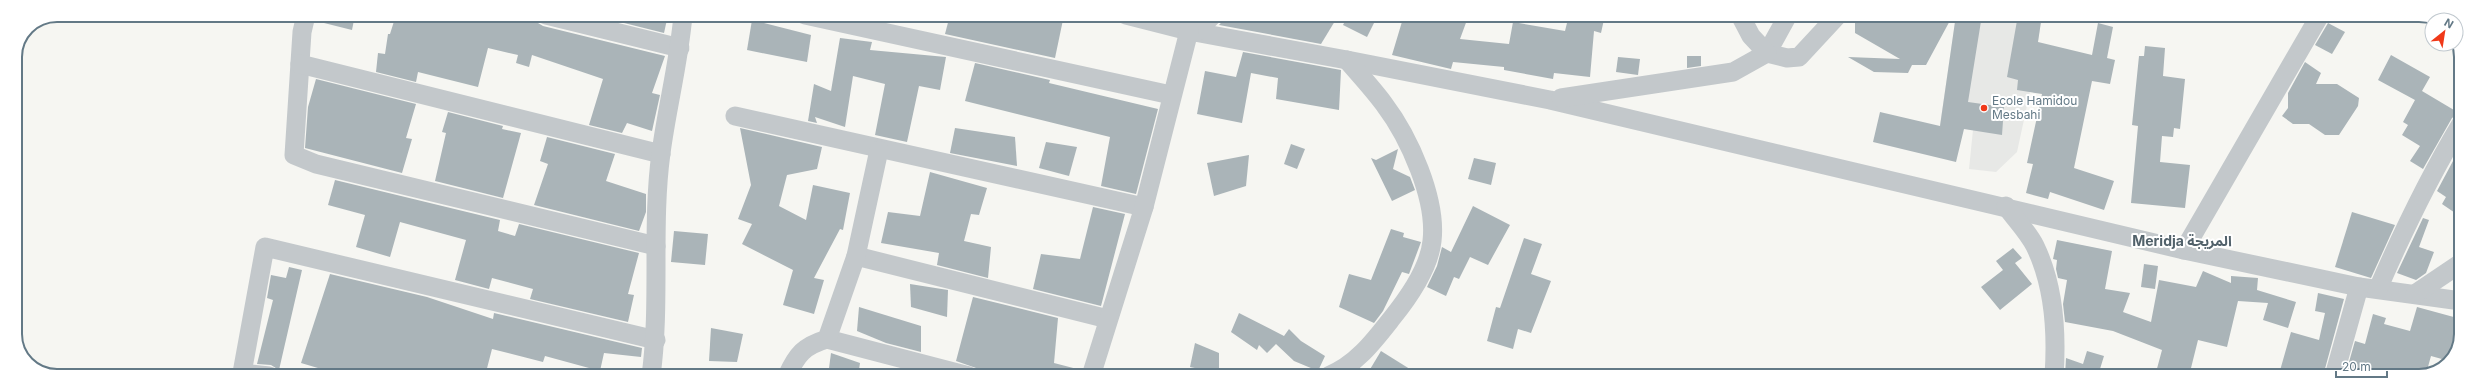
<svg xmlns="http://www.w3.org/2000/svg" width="2476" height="391" font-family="Inter,'Noto Sans Arabic',sans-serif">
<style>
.built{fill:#e7e8e6}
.building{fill:#aab4b8}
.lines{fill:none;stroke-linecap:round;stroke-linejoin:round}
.minor{stroke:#c3c8cb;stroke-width:19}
.poi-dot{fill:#f03919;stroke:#fff;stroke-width:1.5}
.labels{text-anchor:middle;stroke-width:4;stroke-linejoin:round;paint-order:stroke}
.poi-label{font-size:12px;fill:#637986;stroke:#fff;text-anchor:start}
.quarter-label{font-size:14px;font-weight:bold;fill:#51616a;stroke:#fff}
.rim{fill:none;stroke:#637986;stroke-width:2}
</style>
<rect width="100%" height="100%" fill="#f6f6f2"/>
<polygon class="built" points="1956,15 2042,15 2030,92 2017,152 1996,172 1969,169 1973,130 1940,125"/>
<g class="building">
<polygon points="317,15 355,15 352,30 316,21"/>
<polygon points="396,15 527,15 535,17 538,23 543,26 665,56 652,93 660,95 652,131 627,123 622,133 589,125 603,79 532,55 529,67 516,63 518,55 488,48 478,87 418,72 416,82 376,72 378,53 385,54 388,34 390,34"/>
<polygon points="592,15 668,15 664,33"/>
<polygon points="950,15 1064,15 1055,58 945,34"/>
<polygon points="1228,15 1305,15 1335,21 1321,44 1219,25"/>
<polygon points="1348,15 1378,15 1367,37 1343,25"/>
<polygon points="1404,15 1453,15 1467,20 1460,39 1509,44 1513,22 1565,31 1569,15 1605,15 1601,33 1594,31 1590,77 1554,73 1553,79 1504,70 1504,67 1453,62 1451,69 1392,55"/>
<polygon points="1855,15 1953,15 1926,65 1912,65 1908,73 1874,72 1848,57 1900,59 1855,33"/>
<polygon points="1956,15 1982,15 1968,102 2004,107 2002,135 1964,129 1956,162 1873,142 1880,112 1940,126"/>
<polygon points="2018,15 2042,15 2038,42 2092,55 2098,23 2113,27 2107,58 2115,60 2110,84 2092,81 2074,168 2114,181 2104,210 2050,192 2048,199 2026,193 2033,164 2027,163 2042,94 2017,90 2018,80 2007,77"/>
<polygon points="752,20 811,35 807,62 747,50"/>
<polygon points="2328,23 2345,32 2332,54 2315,45"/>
<polygon points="840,38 872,42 870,50 946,57 940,90 919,86 907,142 875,135 885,84 853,76 845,127 815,117 817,123 808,121 814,84 831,91"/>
<polygon points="2145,46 2165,48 2163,76 2185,79 2180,129 2174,128 2173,137 2162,136 2160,162 2190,165 2185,208 2131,203 2138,126 2132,125 2139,56 2144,56"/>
<polygon points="1243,52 1341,70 1339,110 1276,99 1278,78 1251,73 1242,123 1197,114 1205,71 1236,77"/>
<polygon points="2391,55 2430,77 2422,91 2459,113 2452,118 2423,169 2410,161 2420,146 2402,135 2408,125 2403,122 2415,100 2378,80"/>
<polygon points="1687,56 1701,56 1701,66 1687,68"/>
<polygon points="1618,57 1640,59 1638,75 1616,72"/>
<polygon points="2305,62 2321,73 2316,84 2337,84 2359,98 2358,106 2339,135 2325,135 2309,124 2293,124 2282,116 2288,108 2288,93"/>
<polygon points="975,63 1050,80 1049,83 1158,109 1136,194 1101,186 1110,137 965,101"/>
<polygon points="316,79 416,104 406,138 412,139 402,173 305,148 308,107"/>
<polygon points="448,112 503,126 502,129 521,133 503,198 435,181 446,133 442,132"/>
<polygon points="740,128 822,147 817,169 787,175 779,206 806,220 813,185 850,193 843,230 840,229 814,278 824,280 814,314 783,305 793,270 742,244 752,224 738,219 751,185"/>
<polygon points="955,128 1015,137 1017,166 950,153"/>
<polygon points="547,137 615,154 606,181 646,194 646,212 639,231 534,205 548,164 540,161"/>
<polygon points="1046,142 1077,147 1069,176 1039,168"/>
<polygon points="1291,144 1305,149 1297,169 1284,164"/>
<polygon points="2461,146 2461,217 2442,204 2446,197 2437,191"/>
<polygon points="1398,149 1393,169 1410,177 1415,190 1392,201 1371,158 1376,160"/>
<polygon points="1249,155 1246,186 1214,196 1207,163"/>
<polygon points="1474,158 1496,163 1491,185 1468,179"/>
<polygon points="930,172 987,188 979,215 971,214 964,241 991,247 988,278 937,265 939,253 881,243 888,212 920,216"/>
<polygon points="335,180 500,220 498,231 515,236 519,224 639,253 628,294 634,295 628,322 530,299 533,289 492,278 489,289 455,280 466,240 400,222 390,257 356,247 365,215 328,205"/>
<polygon points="1473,206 1510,225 1488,265 1470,257 1459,279 1454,277 1446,296 1427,287 1437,266 1442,247 1451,252"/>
<polygon points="1093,207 1125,214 1101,306 1033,289 1041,254 1080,259"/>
<polygon points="2352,212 2395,225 2371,278 2335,267"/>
<polygon points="2423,218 2429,220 2419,247 2434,252 2426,273 2416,280 2397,273"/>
<polygon points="1391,229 1404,233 1403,237 1421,242 1409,274 1402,272 1383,311 1374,323 1339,307 1349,274 1371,280"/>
<polygon points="674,231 708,234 705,265 671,262"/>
<polygon points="1524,238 1542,244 1531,274 1551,281 1531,333 1518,329 1513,349 1487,341 1496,307 1500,308"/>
<polygon points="2057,240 2112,251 2105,289 2130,293 2123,312 2151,322 2159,280 2196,287 2203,271 2231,283 2231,276 2258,278 2257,290 2296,302 2288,328 2263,320 2268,303 2238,301 2227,347 2198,340 2189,376 2155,376 2162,350 2113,331 2065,322 2063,304 2067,280 2058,278 2056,269 2057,260 2053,259"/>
<polygon points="2013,248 2022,258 2015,263 2032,284 2000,310 1981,287 2003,270 1996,261"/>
<polygon points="2144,264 2158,266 2155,289 2141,287"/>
<polygon points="289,267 302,270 279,370 271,365 257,364 273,300 267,298 271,275 286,278"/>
<polygon points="330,274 427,297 493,319 494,313 642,348 641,357 604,353 600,371 545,356 543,362 492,349 485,376 345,376 301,363"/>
<polygon points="910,284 948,290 947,317 911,307"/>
<polygon points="2318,293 2344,299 2323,376 2287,376 2279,374 2291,332 2319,340 2325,313 2315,311"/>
<polygon points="973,297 1058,318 1054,363 1081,370 1080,376 980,376 976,368 956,361"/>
<polygon points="859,307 921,326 921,352 886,343 857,331"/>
<polygon points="2417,307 2461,319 2461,340 2449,361 2431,356 2426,374 2419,376 2345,376 2355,341 2365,344 2373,314 2386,318 2384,324 2410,331"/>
<polygon points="1239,313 1284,336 1289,329 1301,341 1325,356 1318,371 1294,361 1276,344 1267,353 1259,345 1257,350 1231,332"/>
<polygon points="711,328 743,334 737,362 709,361"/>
<polygon points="1195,343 1219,353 1219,373 1190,367"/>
<polygon points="1381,351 1421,376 1366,376"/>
<polygon points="2087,351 2104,356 2100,369 2112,373 2112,376 2065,376 2066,358 2083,364"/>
<polygon points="831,353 860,363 858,376 828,376"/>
</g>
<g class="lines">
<g class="minor">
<polyline points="306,15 302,32 294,155 316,164 656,246"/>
<polyline points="546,15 680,48"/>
<polyline points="805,15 1171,95"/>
<polyline points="1126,15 1189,31 1347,60 1550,100 2184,250 2359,287 2461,301"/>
<polyline points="1788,15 1767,53 1787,58 1799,57 1838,15"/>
<polyline points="1196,32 1213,15"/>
<polyline points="300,64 661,154"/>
<polyline points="1561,98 1733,72 1767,53 1751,36 1740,15"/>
<polyline points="735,116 1144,207"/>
<path d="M2006,206C2015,219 2028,232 2035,246C2054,285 2057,333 2054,376"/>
<polyline points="2184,250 2320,15"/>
<polyline points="856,256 1108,319"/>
<path d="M2378,289C2403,231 2428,179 2461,124"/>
<polyline points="2415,294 2461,263"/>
<polyline points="827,339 969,376"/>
<polyline points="269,376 242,373 265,247 656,340"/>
<path d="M651,376C661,302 651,227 661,153C667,107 679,62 683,15"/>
<path d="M787,376C797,354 804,346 827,339L856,256L879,150"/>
<polyline points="1091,376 1144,207 1189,31"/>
<path d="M1328,376C1356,365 1374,341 1392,318C1409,297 1429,269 1432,241C1437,199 1409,137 1384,104C1373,89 1359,74 1347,60"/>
<polyline points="2334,376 2359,287"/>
</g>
</g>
<circle class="poi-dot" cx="1984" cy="108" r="4"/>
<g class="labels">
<g class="poi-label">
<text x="1992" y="105">Ecole Hamidou<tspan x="1992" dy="14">Mesbahi</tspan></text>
</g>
<g class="quarter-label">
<text x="2182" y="246">Meridja المريجة</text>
</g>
</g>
<path d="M0 0H2476V391H0ZM57 22H2419A35 35 0 0 1 2454 57V334A35 35 0 0 1 2419 369H57A35 35 0 0 1 22 334V57A35 35 0 0 1 57 22Z" fill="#fff" fill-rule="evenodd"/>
<path class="rim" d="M57 22H2419A35 35 0 0 1 2454 57V334A35 35 0 0 1 2419 369H57A35 35 0 0 1 22 334V57A35 35 0 0 1 57 22Z"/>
<g transform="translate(2444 32) rotate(30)"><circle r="19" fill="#ffffff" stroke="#c1c9cf"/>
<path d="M0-3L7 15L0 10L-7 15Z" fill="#f03919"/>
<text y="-6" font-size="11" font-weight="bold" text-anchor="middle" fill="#637986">N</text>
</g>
<path d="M2336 371v6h51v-6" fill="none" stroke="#637986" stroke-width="2"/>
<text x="2342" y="371" font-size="12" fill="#637986" stroke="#ffffff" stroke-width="3" paint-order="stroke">20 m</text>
</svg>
